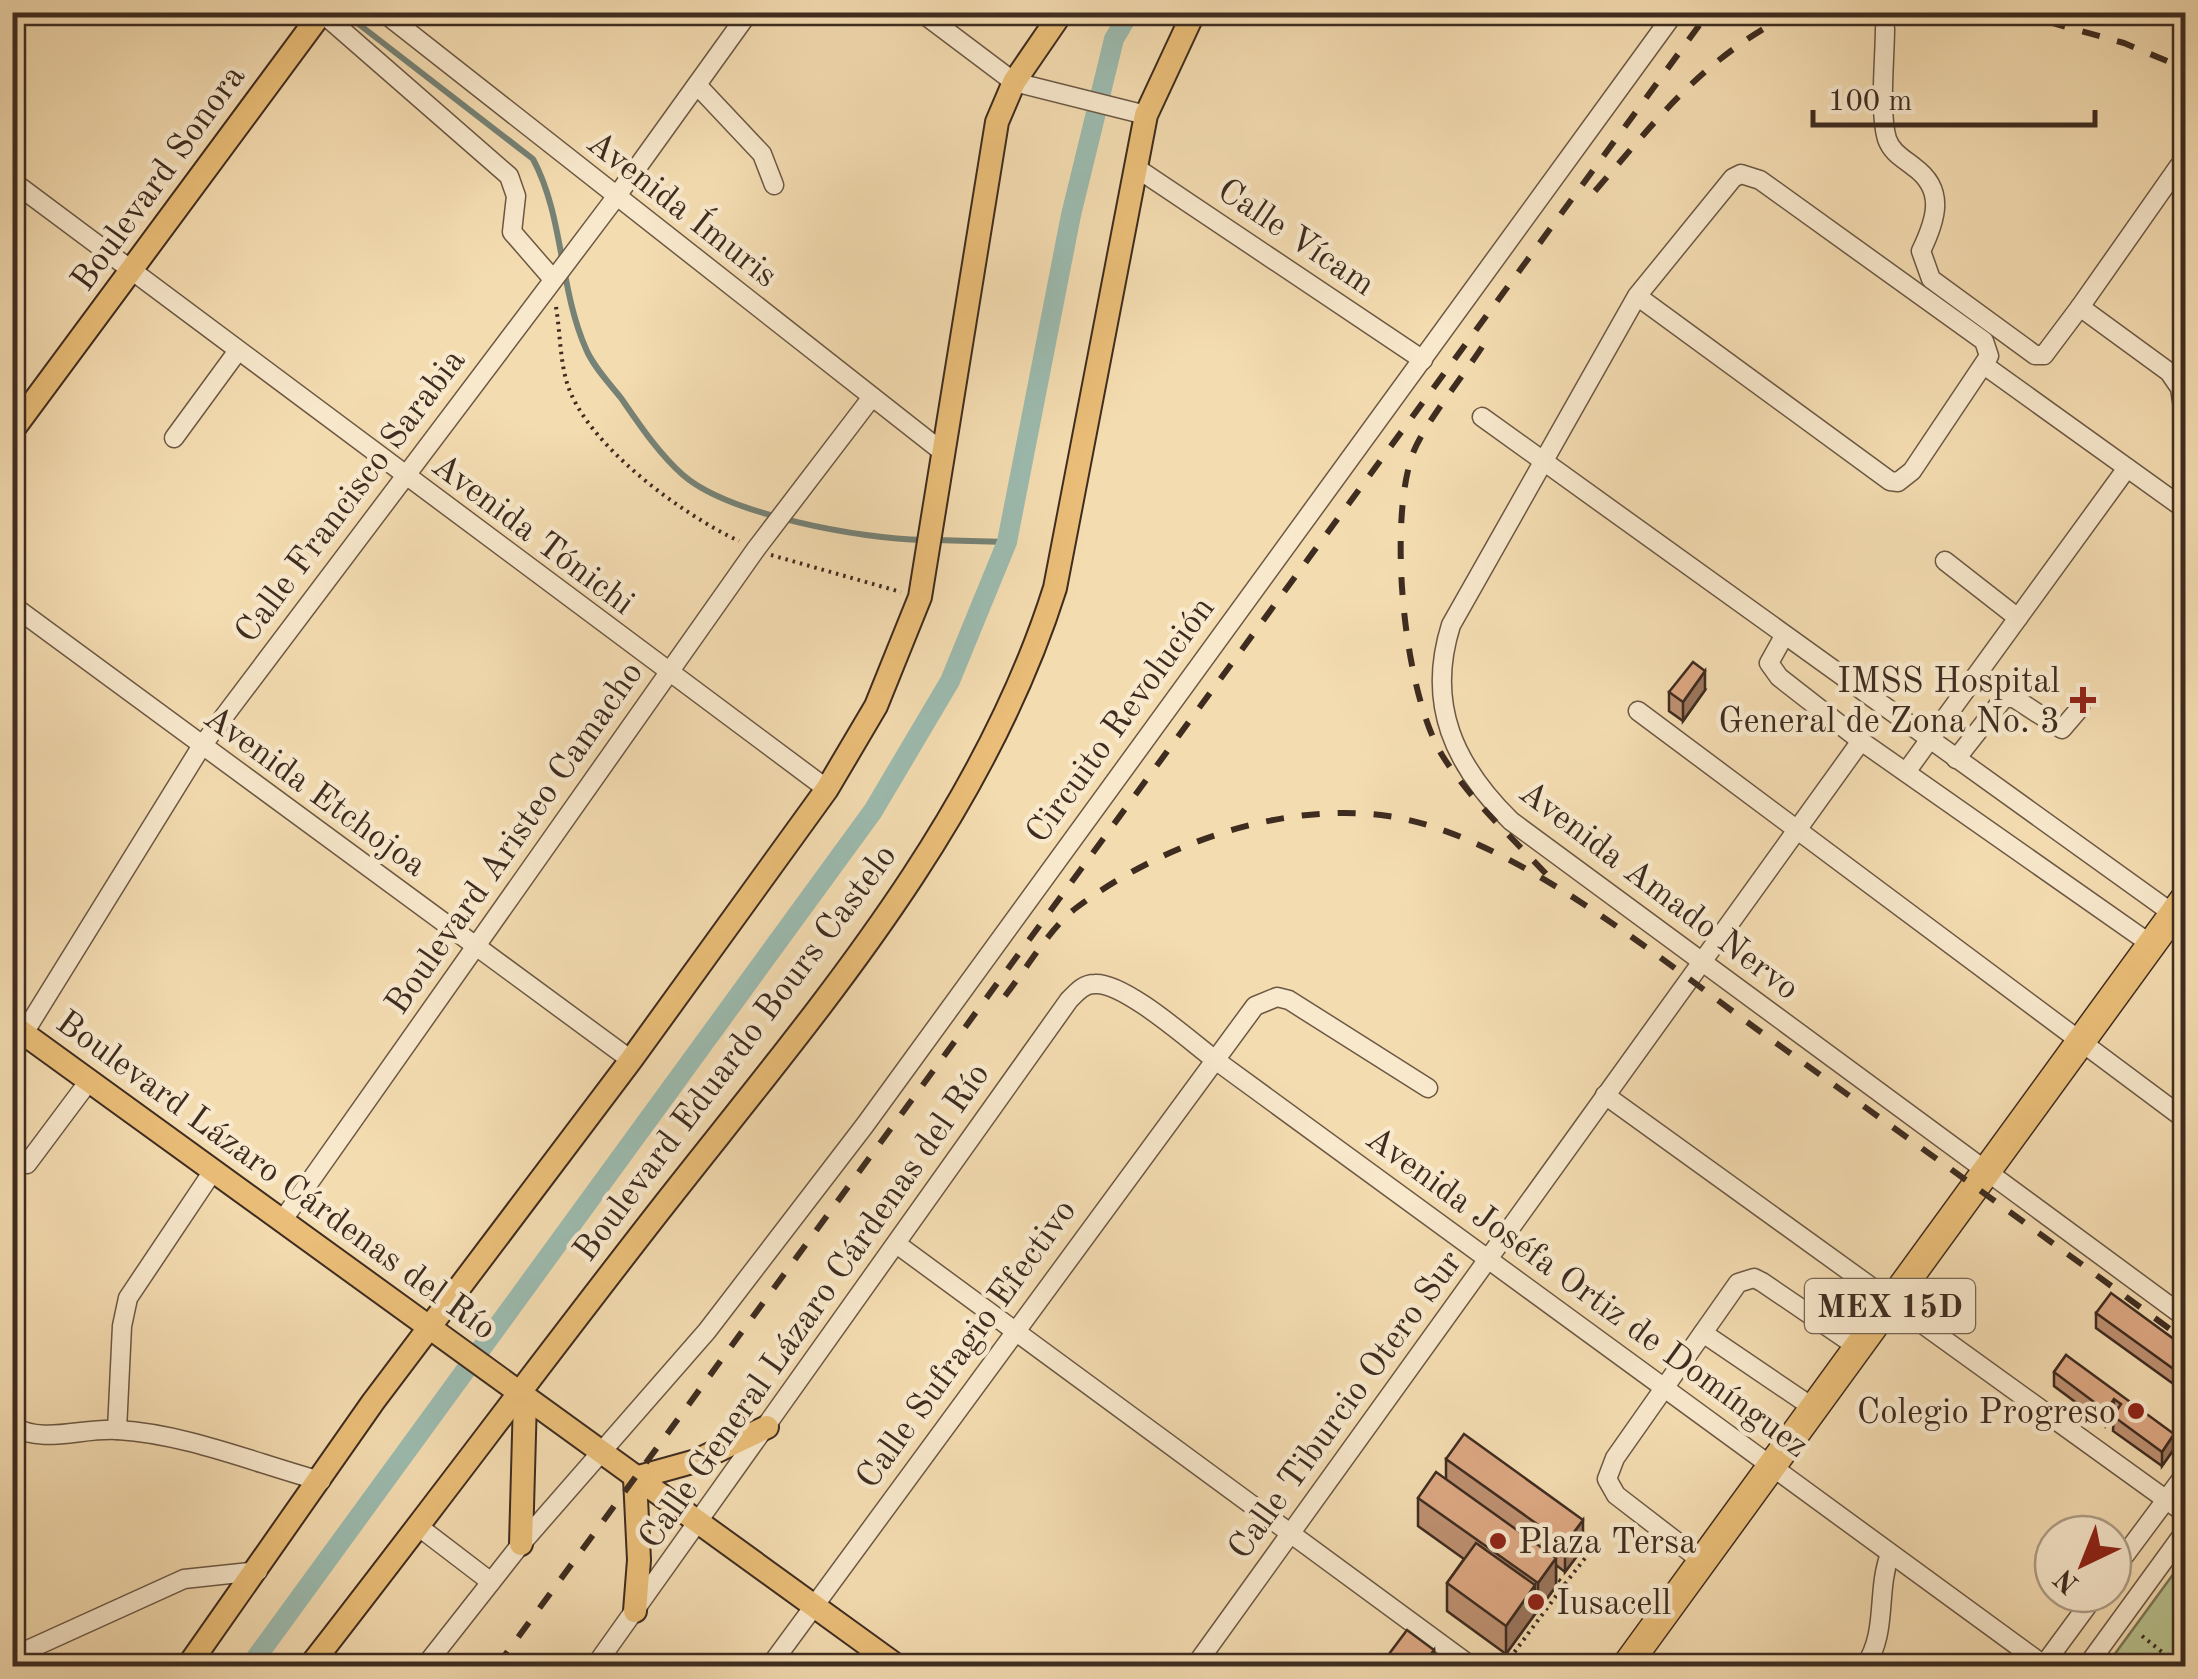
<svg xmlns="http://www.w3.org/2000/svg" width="2198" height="1679" font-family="'Old Standard TT',serif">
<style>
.green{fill:#b8c18e;stroke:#7b7657;stroke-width:2.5}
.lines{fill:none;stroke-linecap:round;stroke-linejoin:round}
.stream{stroke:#768276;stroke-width:6}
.canal{stroke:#9cbbaf;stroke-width:20}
.minor-casing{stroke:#6c5844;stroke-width:21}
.major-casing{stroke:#3e2c20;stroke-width:26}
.highway-casing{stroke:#3e2c20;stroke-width:31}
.path{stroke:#3e2c20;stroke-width:4;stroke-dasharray:2.5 5;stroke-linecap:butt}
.minor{stroke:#f8e8cc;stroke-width:18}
.major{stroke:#eabe78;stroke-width:22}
.highway{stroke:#eabe78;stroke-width:28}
.rail{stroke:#3e2c20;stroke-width:6;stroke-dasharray:18 18;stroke-linecap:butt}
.wall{fill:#be9071;stroke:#3e2c20;stroke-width:2.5}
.shaded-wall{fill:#9b765c;stroke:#3e2c20;stroke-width:2.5}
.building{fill:#dda883;stroke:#3e2c20;stroke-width:2.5}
.poi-dot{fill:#8f2418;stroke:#f8e8cc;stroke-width:4}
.labels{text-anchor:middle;stroke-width:9;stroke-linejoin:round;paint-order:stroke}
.shield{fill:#f8e8cc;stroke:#766454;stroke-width:2.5}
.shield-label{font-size:32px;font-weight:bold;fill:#3e2c20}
.street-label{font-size:35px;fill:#3e2c20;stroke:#f8e8cc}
.poi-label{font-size:35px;fill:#3e2c20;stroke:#f8e8cc;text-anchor:end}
</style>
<rect width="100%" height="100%" fill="#f4dcb1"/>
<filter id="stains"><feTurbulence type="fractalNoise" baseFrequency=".002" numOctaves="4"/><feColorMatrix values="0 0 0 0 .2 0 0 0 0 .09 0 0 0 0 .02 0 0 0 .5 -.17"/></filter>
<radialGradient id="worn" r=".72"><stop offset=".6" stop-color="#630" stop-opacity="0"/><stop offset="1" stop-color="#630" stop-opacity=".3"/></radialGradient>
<polygon class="green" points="2185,1558 2185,1666 2106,1666"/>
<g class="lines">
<g class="stream">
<path d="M343,12L533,159C564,217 559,288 586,349C593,366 609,383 621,398C639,424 659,454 683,475C729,515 862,539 923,540"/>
<polyline points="935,540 1007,542"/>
</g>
<polyline class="canal" points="250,1666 873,811 950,681 1007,542 1071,215 1114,39 1130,12"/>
<defs>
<g id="minor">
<polyline points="321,12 509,176 516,196 512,232 552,278"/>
<polyline points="383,12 944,453"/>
<polyline points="921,12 1014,82 1146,115"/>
<path d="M1885,28C1885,58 1879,112 1887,139C1892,153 1903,158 1914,167C1946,190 1936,220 1921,251L1931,279L2035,355H2044L2080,307L2169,372L2180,388L2186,427"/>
<polyline points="697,85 762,154 774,185"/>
<polyline points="1135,167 1423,360"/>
<polyline points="12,181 827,789"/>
<path d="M1637,296L1890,481L1898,482L1912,471L1989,356L1984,341L1760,180L1741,174L1733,178L1637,296L1451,625C1426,704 1454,765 1511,821L2186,1318"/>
<polyline points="2080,307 2179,166"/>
<polyline points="1984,365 2186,510"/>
<polyline points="1482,417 2186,923"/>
<polyline points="174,438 237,352"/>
<polyline points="1945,561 2018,618"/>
<polyline points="12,605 631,1060"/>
<polyline points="1784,636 1769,663 1779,677 1861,741 2152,945"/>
<polyline points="1638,711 2186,1120"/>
<polyline points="1956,759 2004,698 2014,698 2062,729 2080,708"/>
<polyline points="1906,772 2127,468"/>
<polyline points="24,1033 201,747 616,197 749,12"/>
<polyline points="1605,1095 2186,1514"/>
<polyline points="27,1164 89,1081"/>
<polyline points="282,1221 756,549 872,397"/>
<polyline points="898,1245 1471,1666"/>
<polyline points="1703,1333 1815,1409"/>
<path d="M12,1426C44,1445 83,1427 118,1430C186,1434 255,1463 321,1481"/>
<polyline points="117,1430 122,1326 128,1298 213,1171"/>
<polyline points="419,1527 491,1582"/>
<polyline points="1703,1562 1616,1495 1607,1479 1615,1458 1738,1283 1754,1278 1762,1282 1859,1348"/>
<polyline points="2113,1571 2186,1473"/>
<polyline points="12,1657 184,1579 258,1571"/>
<polyline points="425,1666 521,1544 707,1331 865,1125 1675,12"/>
<path d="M595,1666L1069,1000C1077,992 1083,984 1095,984C1124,982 1189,1040 1214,1059L2045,1666"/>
<polyline points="770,1666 1255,1006 1277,997 1289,1000 1428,1088"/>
<polyline points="1195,1666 1861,741"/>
<path d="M1865,1666C1888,1632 1876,1592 1890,1554"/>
<polyline points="2043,1666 2096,1594"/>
<polyline points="2087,1666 2186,1530"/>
</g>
<g id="major">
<polyline points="12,431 322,12"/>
<polyline points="12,1025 897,1666"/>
<polyline points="521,1544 525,1399"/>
<polyline points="635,1611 639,1560 635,1478 696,1461 767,1427"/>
<polyline points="188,1666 373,1402 631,1060 827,789 876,706 920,597 997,122 1014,82 1062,12"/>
<path d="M310,1666C428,1515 542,1361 660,1210C811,1017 980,826 1055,588L1146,115L1194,12"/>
</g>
<polyline id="highway" points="1626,1666 2186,897"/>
</defs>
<use href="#minor" class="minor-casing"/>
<use href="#major" class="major-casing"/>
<use href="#highway" class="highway-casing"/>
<g class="path">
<path d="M556,307C560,331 560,360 567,383C586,445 683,515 739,541"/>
<polyline points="771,555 901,592"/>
<polyline points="1565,1584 1589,1553"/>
<polyline points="2142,1636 2172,1660 2186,1657"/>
<polyline points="1510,1658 1565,1584 1556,1578"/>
<polyline points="2172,1660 2180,1666"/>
<polyline points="2163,1666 2172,1660"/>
</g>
<use href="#minor" class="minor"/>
<use href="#major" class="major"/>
<use href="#highway" class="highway"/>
<g class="rail">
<polyline points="2013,12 2124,43 2186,69"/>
<path d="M1595,191C1660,116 1703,58 1794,12"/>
<path d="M1482,347C1464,375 1421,428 1412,456C1388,527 1404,692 1442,755C1470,800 1512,837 1547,875"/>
<path d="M1005,996C1027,968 1049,929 1076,908C1161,844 1282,801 1388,816C1510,834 1659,958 1758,1030C1901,1133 2044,1236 2186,1341"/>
<polyline points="497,1666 1709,12"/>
</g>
</g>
<g class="wall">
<polygon points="1705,690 1683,721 1669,711 1669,692"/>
<polygon points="2096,1313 2186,1348 2186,1393 2096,1328"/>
<polygon points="2066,1355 2174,1449 2162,1466 2113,1431 2114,1413 2106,1425 2054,1386 2054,1372"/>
<polygon points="1446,1459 1583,1548 1565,1572 1556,1565 1556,1586 1538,1611 1535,1609 1535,1614 1506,1654 1447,1611 1447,1583 1464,1559 1418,1526 1418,1498 1446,1479"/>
<polygon points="2178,1621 2186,1621 2186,1641 2177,1642"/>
</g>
<g class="shaded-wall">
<polygon points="1705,671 1705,690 1683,721 1683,702"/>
<polygon points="2114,1399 2114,1413 2106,1425 2106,1411"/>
<polygon points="2174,1434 2174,1449 2162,1466 2162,1452"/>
<polygon points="1583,1520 1583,1548 1565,1572 1565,1544"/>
<polygon points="1556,1558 1556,1586 1538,1611 1538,1583"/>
<polygon points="1535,1585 1535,1614 1506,1654 1506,1626"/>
<polygon points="1434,1650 1434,1666 1422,1666"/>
</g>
<g class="building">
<polygon points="1693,662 1705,671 1683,702 1669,692"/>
<polygon points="2111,1293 2186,1348 2186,1378 2096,1313"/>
<polygon points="2066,1355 2174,1434 2162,1452 2113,1416 2121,1404 2114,1399 2106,1411 2054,1372"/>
<polygon points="1464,1434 1583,1520 1565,1544 1446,1459"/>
<polygon points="1436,1472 1556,1558 1538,1583 1418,1498"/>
<polygon points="1476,1543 1535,1585 1506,1626 1447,1583"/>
<polygon points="2178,1621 2186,1621 2186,1636 2177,1637"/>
<polygon points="1407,1630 1434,1650 1422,1666 1380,1666"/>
<polygon points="2148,1660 2161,1666 2146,1666"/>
</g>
<g class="poi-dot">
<path d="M2078 685h10v10h10v10h-10v10h-10v-10h-10v-10h10z"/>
<circle cx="2136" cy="1411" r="10"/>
<circle cx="1498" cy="1541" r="10"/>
<circle cx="1536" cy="1602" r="10"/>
</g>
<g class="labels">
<rect class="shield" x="1805" y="1279" width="170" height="54" rx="8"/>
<g class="shield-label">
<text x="1890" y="1317">MEX 15D</text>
</g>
<g class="street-label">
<text transform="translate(157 177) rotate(-54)" y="12">Boulevard Sonora</text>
<text transform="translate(683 208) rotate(38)" y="12">Avenida Ímuris</text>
<text transform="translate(1297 236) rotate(34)" y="12">Calle Vícam</text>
<text transform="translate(349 495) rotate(-53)" y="12">Calle Francisco Sarabia</text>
<text transform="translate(534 533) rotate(37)" y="12">Avenida Tónichi</text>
<text transform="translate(1119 719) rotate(-54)" y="12">Circuito Revolución</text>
<text transform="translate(316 790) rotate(36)" y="12">Avenida Etchojoa</text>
<text transform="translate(513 837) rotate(-55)" y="12">Boulevard Aristeo Camacho</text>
<text transform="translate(1660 889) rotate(37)" y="12">Avenida Amado Nervo</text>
<text transform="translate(734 1052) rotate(-53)" y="12">Boulevard Eduardo Bours Castelo</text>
<text transform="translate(277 1174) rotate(36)" y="12">Boulevard Lázaro Cárdenas del Río</text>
<text transform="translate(1588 1291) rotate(36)" y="12">Avenida Joséfa Ortiz de Domínguez</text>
<text transform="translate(813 1305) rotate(-55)" y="12">Calle General Lázaro Cárdenas del Río</text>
<text transform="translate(965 1343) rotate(-54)" y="12">Calle Sufragio Efectivo</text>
<text transform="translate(1344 1404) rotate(-54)" y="12">Calle Tiburcio Otero Sur</text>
</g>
<g class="poi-label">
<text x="2060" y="692">IMSS Hospital<tspan x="2060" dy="40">General de Zona No. 3</tspan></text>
<text x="2116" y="1423">Colegio Progreso</text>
<text x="1518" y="1553" text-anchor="start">Plaza Tersa</text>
<text x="1556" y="1614" text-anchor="start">Iusacell</text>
</g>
</g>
<rect width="2198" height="1679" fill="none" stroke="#f4dcb1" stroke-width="50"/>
<rect x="15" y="15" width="2168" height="1649" fill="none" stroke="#3e2c20" stroke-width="5"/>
<rect x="25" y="25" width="2148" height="1629" fill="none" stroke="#3e2c20" stroke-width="2.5"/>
<g transform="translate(2083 1564) rotate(223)"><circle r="48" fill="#f8e8cc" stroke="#ae9d87" stroke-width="2.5"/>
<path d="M0-8L18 38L0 25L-18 38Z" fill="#8f2418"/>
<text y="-15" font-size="28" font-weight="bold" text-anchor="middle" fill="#3e2c20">N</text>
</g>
<path d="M1813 110v15h282v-15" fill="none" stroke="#3e2c20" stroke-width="5"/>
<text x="1828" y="110" font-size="30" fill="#3e2c20" stroke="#f8e8cc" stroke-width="8" paint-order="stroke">100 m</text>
<rect width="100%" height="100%" filter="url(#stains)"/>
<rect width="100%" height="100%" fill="url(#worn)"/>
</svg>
